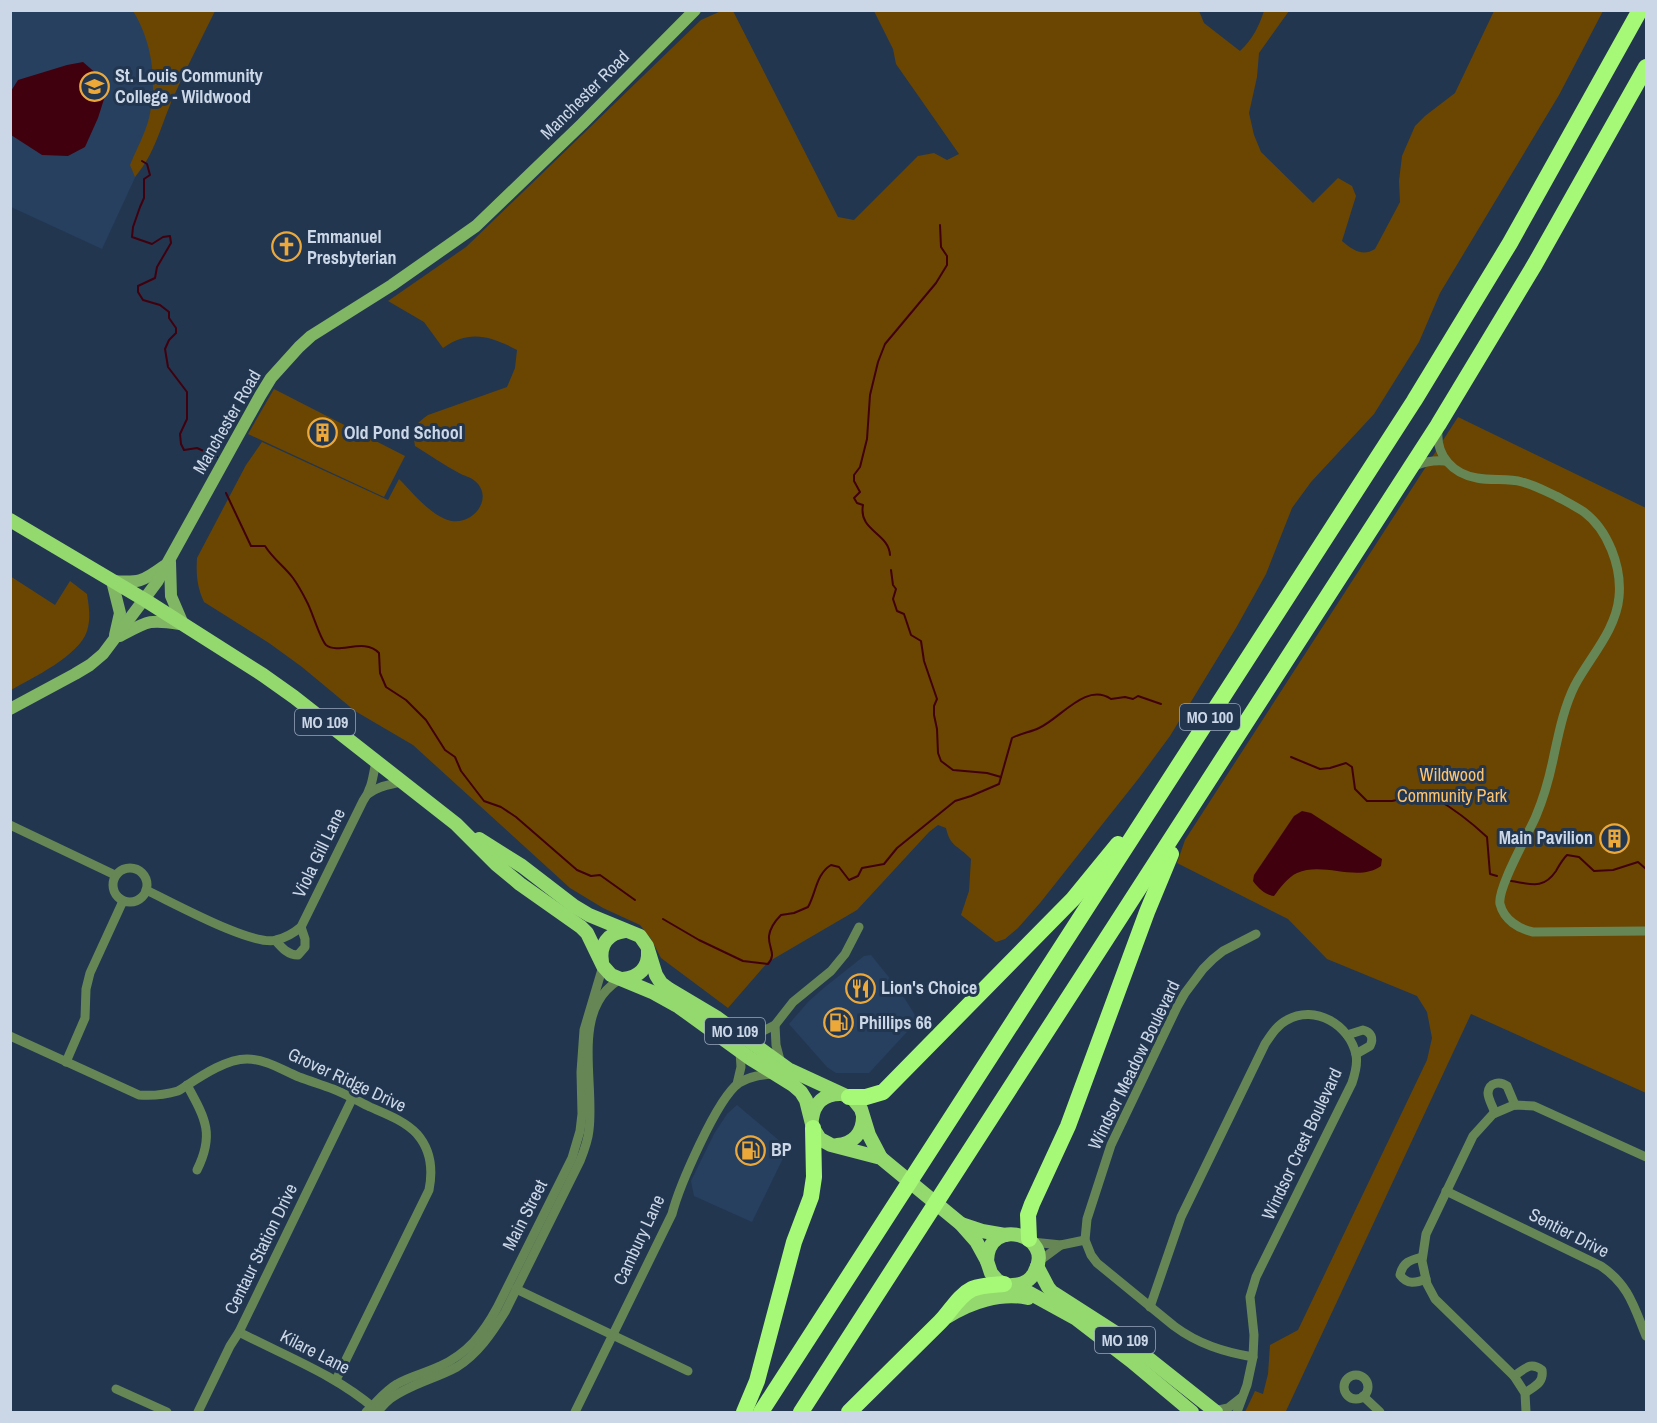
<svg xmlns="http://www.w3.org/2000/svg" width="1657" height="1423" font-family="'Archivo Narrow',sans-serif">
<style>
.built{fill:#27405f}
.green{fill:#6a4602}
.water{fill:#41000e}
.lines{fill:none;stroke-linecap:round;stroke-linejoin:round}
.stream{stroke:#41000e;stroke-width:2}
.street{stroke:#668755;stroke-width:9}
.secondary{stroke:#81b664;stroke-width:12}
.primary{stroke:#94d96e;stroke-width:14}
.highway{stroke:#a6f976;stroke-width:16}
.labels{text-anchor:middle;stroke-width:6;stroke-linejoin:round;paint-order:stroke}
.shield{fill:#223650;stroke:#98a7ba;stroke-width:1.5}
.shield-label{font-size:16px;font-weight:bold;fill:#cbd7e7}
.poi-label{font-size:18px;font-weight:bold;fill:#cbd7e7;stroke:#223650;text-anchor:start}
.street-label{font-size:18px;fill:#cbd7e7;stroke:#223650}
.park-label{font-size:18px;fill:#fdc36d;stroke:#223650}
</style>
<rect width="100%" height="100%" fill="#223650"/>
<g class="built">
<polygon points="11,11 212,11 102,249 11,207"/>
<polygon points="871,955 900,991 918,1020 869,1073 836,1073 827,1067 789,1024 809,1001 825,987 864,956"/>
<polygon points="737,1105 788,1148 752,1222 694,1196 691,1181 714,1134 727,1114"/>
</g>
<g class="green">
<path d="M133,11H215C201,40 186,68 173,98C161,125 155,154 135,177L130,165C136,150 145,134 149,118C158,83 152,41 133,11Z"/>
<path d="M721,11H733L838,217L854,220L918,156L934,153L947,160L959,154L896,64L893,49L874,11H1199L1204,23L1240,51C1253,39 1259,26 1264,11H1289L1259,53L1257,77L1249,113L1254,135L1261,152L1313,203L1338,178L1352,186L1356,196L1342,241C1353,250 1362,257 1375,249L1400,202L1399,181L1402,156L1415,126L1425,116L1455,93L1494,11H1603L1559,95L1440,293L1419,342L1374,414L1311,482L1292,508L1266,574L1236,628L1170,736L1139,778L1040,903L1018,928L1005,939L996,942L961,915L969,891L971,859C958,845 950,847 946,828L938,825L929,832L857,910L768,962L728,1008L661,958L651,939L640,925L603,908L570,888L413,745L355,711L302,667L269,643L204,602C197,587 196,574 197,558L246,465L262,442L388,500L399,479C413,493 427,511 445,519C470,530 496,499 475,481C471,477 464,476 459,473C444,465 430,455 415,446C412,428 413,426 428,415L507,387L515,368L517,350C491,336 469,329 443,348L424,322L388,301L466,247L701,20Z"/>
<polygon points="274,389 405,456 384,497 248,434"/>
<polygon points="1458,417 1646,508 1646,1093 1471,1014 1286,1411 1287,1412 1245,1412 1255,1391 1263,1394 1268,1374 1270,1345 1298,1330 1427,1060 1432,1038 1427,1012 1417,996 1327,959 1288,919 1177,863 1185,840"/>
<path d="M10,576L55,605L70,581L87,594C89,607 91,619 87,631C79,656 32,678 11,690Z"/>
</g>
<g class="water">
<polygon points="83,62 98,75 105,96 98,118 85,147 68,156 42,155 11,135 11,91 18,80 67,65"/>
<path d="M1302,811L1311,813L1382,859L1381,866C1357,883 1324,861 1297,873C1288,877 1280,888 1274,896C1265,895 1258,888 1253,881L1254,875L1294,816Z"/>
</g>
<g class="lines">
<g class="stream">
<polyline points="142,161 147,164 150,175 144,179 144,198 140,207 133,227 132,237 152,244 163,237 170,236 171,243 157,267 155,278 138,286 138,292 143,300 160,305 169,312 169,318 176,328 176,333 169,340 165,349 168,367 187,392 187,419 180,434 181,444 184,450 197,448 217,457"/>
<path d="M226,493L251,546H265C274,560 284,566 293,578C298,585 303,594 307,602C312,611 320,639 326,645C339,655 364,637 379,653L380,673L386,687L406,700L426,720L445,750L455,757L461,771L484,801L501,807L516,817L577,870L591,876L600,875L635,900"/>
<path d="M890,555C889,533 858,531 863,505L857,503L854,498L860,492L854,481V475L860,467L867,439L870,395L878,362L885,344L936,283L947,265V256L941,247L940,225"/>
<polyline points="891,570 893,585 896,589 893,599 897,611 904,614 911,635 921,641 924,661 937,699 934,706 934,715 937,729 938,753 941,761 953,770 987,773 1001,777"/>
<path d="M1291,757L1320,769L1330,768L1346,763L1352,767L1355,789L1367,801H1392L1411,797L1423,802L1435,798C1454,809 1471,822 1487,837L1490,874L1497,876"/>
<path d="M1511,881C1531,884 1543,890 1556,871C1560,864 1562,860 1567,855L1579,857L1594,871L1613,870L1638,862L1646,869"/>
<path d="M663,919L699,940L743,961L768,964C777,954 768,948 769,936C770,928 775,921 781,915L794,913L808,907C816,893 816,874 831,865L839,867L849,880L858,876L862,868L884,864L897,848L955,801L971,796L999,784L1012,738C1021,733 1031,732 1039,728C1061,718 1086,682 1111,699L1125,697L1133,699L1138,696L1161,704"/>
</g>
<g class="street">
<path d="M1438,431C1436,456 1453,474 1477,478C1492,481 1508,478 1522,482C1534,485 1545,491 1556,496C1565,501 1575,506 1584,512C1608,530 1622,567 1619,597C1616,630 1590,657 1575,685C1564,707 1559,732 1554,755C1550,775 1544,797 1536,816C1529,833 1497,888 1500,904C1504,920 1519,929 1533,932L1646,931"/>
<path d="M1412,467C1424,462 1432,460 1445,461"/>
<path d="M368,794C378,786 389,785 401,782"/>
<polyline points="10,825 115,875"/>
<circle cx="130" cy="885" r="17"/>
<path d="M146,890C172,902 253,947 276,940C285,938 295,932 301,927L363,801C372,789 373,776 376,761"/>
<path d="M276,941C282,948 288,955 298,955L305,947V939L301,927"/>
<polyline points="775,1025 776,1045 781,1064"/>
<polyline points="738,1031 757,1034 775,1025 793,1002 831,971 845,954 859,927"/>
<path d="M1347,1035L1363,1030C1371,1032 1374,1038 1370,1046L1356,1054"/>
<path d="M10,1036L139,1095C152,1096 164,1095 178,1091C197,1079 224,1059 247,1059C266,1059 282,1070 299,1077C310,1081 322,1085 333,1089C346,1094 358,1101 370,1107C386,1114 405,1121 417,1134C431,1150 433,1170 429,1190L336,1380"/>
<polyline points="66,1062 85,1018 86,989 90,973 123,901"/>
<polyline points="737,1084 741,1067 740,1051"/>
<path d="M187,1085C205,1118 215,1134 197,1170"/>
<path d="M1495,1113C1493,1107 1488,1099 1488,1093C1489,1082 1500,1081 1507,1086L1515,1105"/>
<path d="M1446,1191L1601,1266C1629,1285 1634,1307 1646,1336"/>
<polyline points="1032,1242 1061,1245 1085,1240"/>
<path d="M1422,1257C1410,1260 1403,1262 1400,1275C1407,1285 1416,1283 1426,1279"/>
<polyline points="1038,1262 1061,1245"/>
<polyline points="516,1289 688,1371"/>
<path d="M1150,1307L1181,1217L1265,1044C1271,1035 1277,1025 1287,1020C1315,1004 1350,1025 1356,1055C1358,1064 1355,1074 1352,1083L1256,1277L1250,1297L1254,1335L1253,1357L1247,1385L1237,1412"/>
<path d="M239,1332C285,1356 336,1375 375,1409"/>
<path d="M1253,1357C1224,1352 1198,1344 1174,1326L1097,1263L1091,1255L1085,1240L1087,1219L1111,1145L1177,1007L1185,993L1203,969L1213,959L1223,951L1256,934"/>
<circle cx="1356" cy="1387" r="12"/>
<path d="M1514,1376C1525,1369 1530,1361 1542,1370C1544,1383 1535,1386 1525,1393"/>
<polyline points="116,1389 167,1412"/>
<polyline points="1363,1396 1380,1412"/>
<polyline points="1214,1411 1228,1408 1242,1397"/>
<polyline points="198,1412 230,1346 239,1332 352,1099"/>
<path d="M366,1412C376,1403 385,1391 397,1384C410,1376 426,1373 440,1366C467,1354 483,1334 497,1308L572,1158L580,1131L582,1114L581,1072L584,1030L603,966"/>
<path d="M377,1412C381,1408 385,1403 390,1399C410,1384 435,1379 457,1367C478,1354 492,1333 505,1312L580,1161C584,1151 588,1141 589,1130C594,1092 579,1036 598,1002C603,992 611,985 620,979"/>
<path d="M575,1412L672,1214C679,1187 717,1098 739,1083C750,1076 761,1075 774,1074"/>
<polyline points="1526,1412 1525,1393 1514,1376 1435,1299 1427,1284 1422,1261 1426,1234 1473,1136 1493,1114 1514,1105 1534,1106 1646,1157"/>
</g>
<g class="secondary">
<polyline points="170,562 171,596 183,624"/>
<path d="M115,635L120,613L112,581C139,583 142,582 164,566"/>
<path d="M120,636C148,621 149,619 180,624"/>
<polyline points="10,709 75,674 90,665 103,654 157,582 260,396 271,378 299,347 311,336 392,285 476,226 582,124 695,10"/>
</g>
<g class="primary">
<polyline points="10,520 145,600 263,675 294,697 456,824 496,864 520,884 581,927 587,933 603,966 611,975 652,992 679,1007 751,1059 793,1085 801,1092 806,1100 813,1128 820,1139 831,1145 881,1158 961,1224 976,1241 987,1261 991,1273 997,1280 1004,1284 1024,1290 1075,1318 1131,1361 1192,1412"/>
<polyline points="479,839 522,866 574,906 589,915 640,936 647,946 656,975 661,983 669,989 716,1017 788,1069 853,1099 861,1109 869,1135 881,1158"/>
<path d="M602,962C599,945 608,933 625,931"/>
<path d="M623,979C639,977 649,968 648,951"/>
<path d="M812,1119C814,1103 824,1094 840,1094"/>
<path d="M837,1145C853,1144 863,1133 863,1117"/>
<polyline points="961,1224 982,1231 1005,1235"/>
<path d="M987,1261C988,1215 1055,1235 1035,1271C1031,1281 1022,1285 1012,1285"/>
<polyline points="1037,1266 1048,1287 1052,1292 1119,1335 1216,1412"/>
<path d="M947,1317C970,1302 1001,1292 1028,1298"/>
</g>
<g class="highway">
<polyline points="849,1097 866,1097 883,1092 1073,899 1118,844"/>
<polyline points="1029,1239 1028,1215 1032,1204 1068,1126 1147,912 1171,854"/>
<polyline points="744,1412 757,1381 794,1242 811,1197 814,1177 813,1128"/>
<polyline points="761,1412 1414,401 1510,243 1640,10"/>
<polyline points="801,1412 1438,425 1535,264 1646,67"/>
<path d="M849,1412C879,1382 910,1352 940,1322C951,1311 958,1296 972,1289C982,1285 993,1285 1004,1284"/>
</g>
</g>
<defs>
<symbol id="university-ring" viewBox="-11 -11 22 22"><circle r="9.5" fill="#223650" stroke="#eca93a" stroke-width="1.5"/><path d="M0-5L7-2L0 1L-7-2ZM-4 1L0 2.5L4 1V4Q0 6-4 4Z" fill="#eca93a"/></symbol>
<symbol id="church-ring" viewBox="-11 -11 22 22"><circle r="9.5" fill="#223650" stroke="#eca93a" stroke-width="1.5"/><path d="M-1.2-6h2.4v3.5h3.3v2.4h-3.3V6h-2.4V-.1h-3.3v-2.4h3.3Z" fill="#eca93a"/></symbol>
<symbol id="building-ring" viewBox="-11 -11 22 22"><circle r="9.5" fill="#223650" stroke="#eca93a" stroke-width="1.5"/><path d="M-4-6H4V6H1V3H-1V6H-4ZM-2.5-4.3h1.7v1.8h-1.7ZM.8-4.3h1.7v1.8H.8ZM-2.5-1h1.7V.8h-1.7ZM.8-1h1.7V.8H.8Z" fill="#eca93a"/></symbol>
<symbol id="restaurant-ring" viewBox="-11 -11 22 22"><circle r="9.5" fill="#223650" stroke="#eca93a" stroke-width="1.5"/><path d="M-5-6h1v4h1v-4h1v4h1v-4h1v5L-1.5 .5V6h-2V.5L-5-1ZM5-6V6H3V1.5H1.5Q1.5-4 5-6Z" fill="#eca93a"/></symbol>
<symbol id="fuel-ring" viewBox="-11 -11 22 22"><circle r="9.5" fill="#223650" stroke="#eca93a" stroke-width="1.5"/><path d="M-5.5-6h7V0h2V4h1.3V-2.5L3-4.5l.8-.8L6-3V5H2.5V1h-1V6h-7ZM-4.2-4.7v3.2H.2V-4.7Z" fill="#eca93a"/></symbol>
</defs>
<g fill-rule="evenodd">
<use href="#university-ring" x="78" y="70" width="33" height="33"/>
<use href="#church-ring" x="270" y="230" width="33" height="33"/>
<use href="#building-ring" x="306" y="416" width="33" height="33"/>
<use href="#building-ring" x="1598" y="822" width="33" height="33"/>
<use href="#restaurant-ring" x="844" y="972" width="33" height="33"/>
<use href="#fuel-ring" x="822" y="1006" width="33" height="33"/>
<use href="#fuel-ring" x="734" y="1134" width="33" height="33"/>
</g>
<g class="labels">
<g class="shield">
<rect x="1180" y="704" width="60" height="26" rx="4.5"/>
<rect x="295" y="709" width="60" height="26" rx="4.5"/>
<rect x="705" y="1018" width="60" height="26" rx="4.5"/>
<rect x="1095" y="1327" width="60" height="26" rx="4.5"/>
</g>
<g class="shield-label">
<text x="1210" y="723">MO 100</text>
<text x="325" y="728">MO 109</text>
<text x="735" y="1037">MO 109</text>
<text x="1125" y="1346">MO 109</text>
</g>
<g class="poi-label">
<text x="115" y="82">St. Louis Community<tspan x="115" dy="21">College - Wildwood</tspan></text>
<text x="307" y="243">Emmanuel<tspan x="307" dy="21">Presbyterian</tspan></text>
<text x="344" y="439">Old Pond School</text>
<text x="1593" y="844" text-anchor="end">Main Pavilion</text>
<text x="881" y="994">Lion's Choice</text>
<text x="859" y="1029">Phillips 66</text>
<text x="771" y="1156">BP</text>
</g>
<g class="street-label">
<text transform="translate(585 95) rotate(-45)" y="6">Manchester Road</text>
<text transform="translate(227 422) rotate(-60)" y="6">Manchester Road</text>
<text transform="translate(319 853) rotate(-64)" y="6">Viola Gill Lane</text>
<text transform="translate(1134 1065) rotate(-64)" y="6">Windsor Meadow Boulevard</text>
<text transform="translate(347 1080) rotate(25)" y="6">Grover Ridge Drive</text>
<text transform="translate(1302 1144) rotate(-65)" y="6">Windsor Crest Boulevard</text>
<text transform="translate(525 1215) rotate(-63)" y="6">Main Street</text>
<text transform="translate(1569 1233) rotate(27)" y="6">Sentier Drive</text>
<text transform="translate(639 1240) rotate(-65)" y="6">Cambury Lane</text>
<text transform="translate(261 1249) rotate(-64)" y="6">Centaur Station Drive</text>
<text transform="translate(315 1352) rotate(27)" y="6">Kilare Lane</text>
</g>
<g class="park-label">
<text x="1452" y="781">Wildwood<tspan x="1452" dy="21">Community Park</tspan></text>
</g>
</g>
<rect width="1657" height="1423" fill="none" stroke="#cbd7e7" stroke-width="24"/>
</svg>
